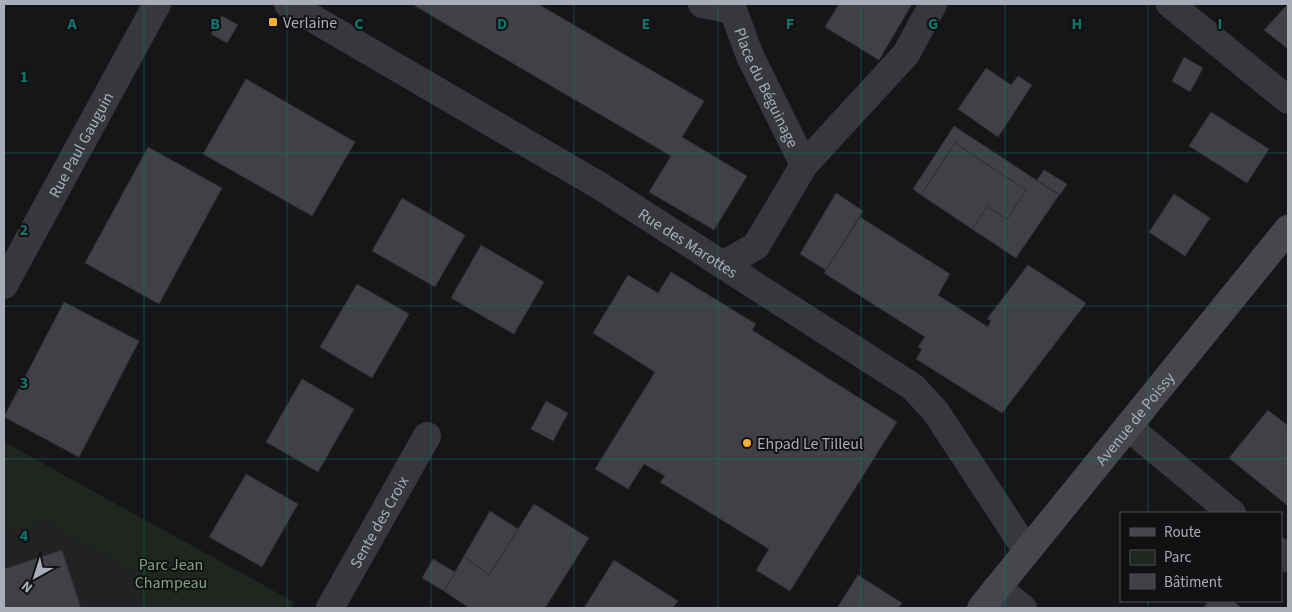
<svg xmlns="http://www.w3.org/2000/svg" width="1292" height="612" font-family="'Source Sans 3',sans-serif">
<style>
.built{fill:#222225}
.green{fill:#1e261f}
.building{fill:#404145;stroke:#303034}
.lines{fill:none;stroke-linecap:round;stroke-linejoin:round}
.street{stroke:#37383d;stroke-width:28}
.secondary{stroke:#45474d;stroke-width:28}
.grid{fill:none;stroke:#0f766e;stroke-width:1;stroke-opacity:0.55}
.poi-dot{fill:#f2b134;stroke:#111113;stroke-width:2}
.labels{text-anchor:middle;stroke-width:4;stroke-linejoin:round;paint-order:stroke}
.poi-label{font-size:16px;fill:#a8adb8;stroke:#111113;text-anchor:start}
.street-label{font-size:16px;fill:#a8adb8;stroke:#111113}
.park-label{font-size:16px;fill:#7fa381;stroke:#111113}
.grid-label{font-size:16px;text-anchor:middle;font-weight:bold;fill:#0f766e;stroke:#111113;stroke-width:4;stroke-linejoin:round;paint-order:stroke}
</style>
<rect width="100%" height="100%" fill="#161618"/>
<polygon class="built" points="45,522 135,573 145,608 4,608 4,533"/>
<polygon class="green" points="4,442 294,602 291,608 145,608 135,573 45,522 4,533"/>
<g class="building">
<polygon points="416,4 538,4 704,101 682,137 747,176 714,230 649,192 671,156 415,6"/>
<polygon points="839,4 912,4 879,60 825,27"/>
<polygon points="1288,4 1288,49 1264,30"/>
<polygon points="222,16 238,25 227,43 211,34"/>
<polygon points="1184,57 1203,68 1190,92 1172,81"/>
<polygon points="986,68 1011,85 1018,76 1032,85 998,137 958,109"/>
<polygon points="246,79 355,142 312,216 203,154"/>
<polygon points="1211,112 1269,149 1247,183 1189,146"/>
<polygon points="954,126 1059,195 1016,258 972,229 987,207 1007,219 1026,190 955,143 921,195 913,189"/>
<polygon points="955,143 1026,190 1007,219 987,207 972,229 921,195"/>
<polygon points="148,147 222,188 159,304 85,263"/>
<polygon points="1044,170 1067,184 1060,195 1037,180"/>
<polygon points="836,193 863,211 826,270 800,254"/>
<polygon points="1174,194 1210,218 1185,256 1149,232"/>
<polygon points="402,198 465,235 435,287 372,251"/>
<polygon points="860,217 950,274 938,295 988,327 991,320 987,319 1028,265 1086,303 1002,413 916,359 922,349 918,347 925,337 824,273"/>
<polygon points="481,245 544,282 514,334 451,298"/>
<polygon points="671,272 756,324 752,330 897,422 790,591 756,570 769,549 660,482 665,476 644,464 628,489 595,469 655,372 593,333 628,275 658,293"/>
<polygon points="357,284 409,314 372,378 320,347"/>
<polygon points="64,302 139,341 79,457 4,417"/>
<polygon points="302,379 354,409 318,472 266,442"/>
<polygon points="546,401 568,413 553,441 531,429"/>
<polygon points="1268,410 1288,426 1288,506 1229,458"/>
<polygon points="246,474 298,504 262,567 209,537"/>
<polygon points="534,504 589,538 545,608 469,608 444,591 464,556 489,575"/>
<polygon points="490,511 518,529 489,575 464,556"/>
<polygon points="62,550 81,608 4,608 4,569"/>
<polygon points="433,559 455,572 444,591 422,578"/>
<polygon points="614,560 678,601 673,608 584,608"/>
<polygon points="858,575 902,603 898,608 837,608"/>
<polygon points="1209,601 1233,601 1242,608 1203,608"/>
</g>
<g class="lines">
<g class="street">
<path id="s1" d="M 288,4 L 600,186 L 913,387 L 936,412 L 1027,551"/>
<path id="s2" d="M 702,4 L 733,10 L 750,56 L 804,165"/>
<polyline points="1170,4 1288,100"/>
<polyline points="723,265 756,246 804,165 906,54 933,4"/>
<path id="s3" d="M 4,285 L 157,4"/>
<polyline points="1128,427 1232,513"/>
<polyline points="1281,552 1288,558"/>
<polyline points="997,588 1023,608"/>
<path id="s4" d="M 330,608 L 427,436"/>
</g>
<path class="secondary" id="s5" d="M 981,608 L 1288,229"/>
</g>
<path class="grid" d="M 144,4 L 144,608M 287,4 L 287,608M 431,4 L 431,608M 574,4 L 574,608M 718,4 L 718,608M 861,4 L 861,608M 1005,4 L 1005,608M 1148,4 L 1148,513M 4,153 L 1288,153M 4,306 L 1288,306M 4,459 L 1288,459M 1148,601 L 1148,608"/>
<g class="poi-dot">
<rect x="268" y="17" width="10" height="10" rx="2.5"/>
<circle cx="747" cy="443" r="5"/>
</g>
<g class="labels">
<g class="poi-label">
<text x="283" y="28">Verlaine</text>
<text x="757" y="449">Ehpad Le Tilleul</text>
</g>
<g class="street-label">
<text dy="6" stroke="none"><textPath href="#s2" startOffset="116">Place du Béguinage</textPath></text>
<text dy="6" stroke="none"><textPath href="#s3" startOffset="160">Rue Paul Gauguin</textPath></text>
<text dy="6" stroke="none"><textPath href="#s1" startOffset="466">Rue des Marottes</textPath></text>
<text dy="6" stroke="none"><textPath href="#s5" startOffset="244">Avenue de Poissy</textPath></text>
<text dy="6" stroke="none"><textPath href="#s4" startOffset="99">Sente des Croix</textPath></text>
</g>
<g class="park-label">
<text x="171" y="570">Parc Jean<tspan x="171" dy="18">Champeau</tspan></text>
</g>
</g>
<g class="grid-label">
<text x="72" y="29">A</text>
<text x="215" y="29">B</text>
<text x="359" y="29">C</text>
<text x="502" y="29">D</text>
<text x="646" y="29">E</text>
<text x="790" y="29">F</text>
<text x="933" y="29">G</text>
<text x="1077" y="29">H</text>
<text x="1220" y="29">I</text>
<text x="24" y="82">1</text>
<text x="24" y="235">2</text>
<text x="24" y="388">3</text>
<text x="24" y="541">4</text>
</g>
<rect width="1292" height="612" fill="none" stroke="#a8adb8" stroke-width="10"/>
<rect x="1120" y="512" width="162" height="90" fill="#111113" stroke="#4d4f55"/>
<rect x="1130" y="528" width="25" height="8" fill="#45474d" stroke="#4d4f55"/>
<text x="1164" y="537" font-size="15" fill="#a8adb8">Route</text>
<rect x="1130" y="550" width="25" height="15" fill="#1e261f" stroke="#4d4f55"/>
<text x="1164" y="562" font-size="15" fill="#a8adb8">Parc</text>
<rect x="1130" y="574" width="25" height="15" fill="#404145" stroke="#4d4f55"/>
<text x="1164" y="587" font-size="15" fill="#a8adb8">Bâtiment</text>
<g transform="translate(35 577) rotate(219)" stroke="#111113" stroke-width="4" paint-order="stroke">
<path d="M0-4L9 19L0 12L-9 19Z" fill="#a8adb8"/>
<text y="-8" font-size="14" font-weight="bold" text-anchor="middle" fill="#a8adb8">N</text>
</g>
</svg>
